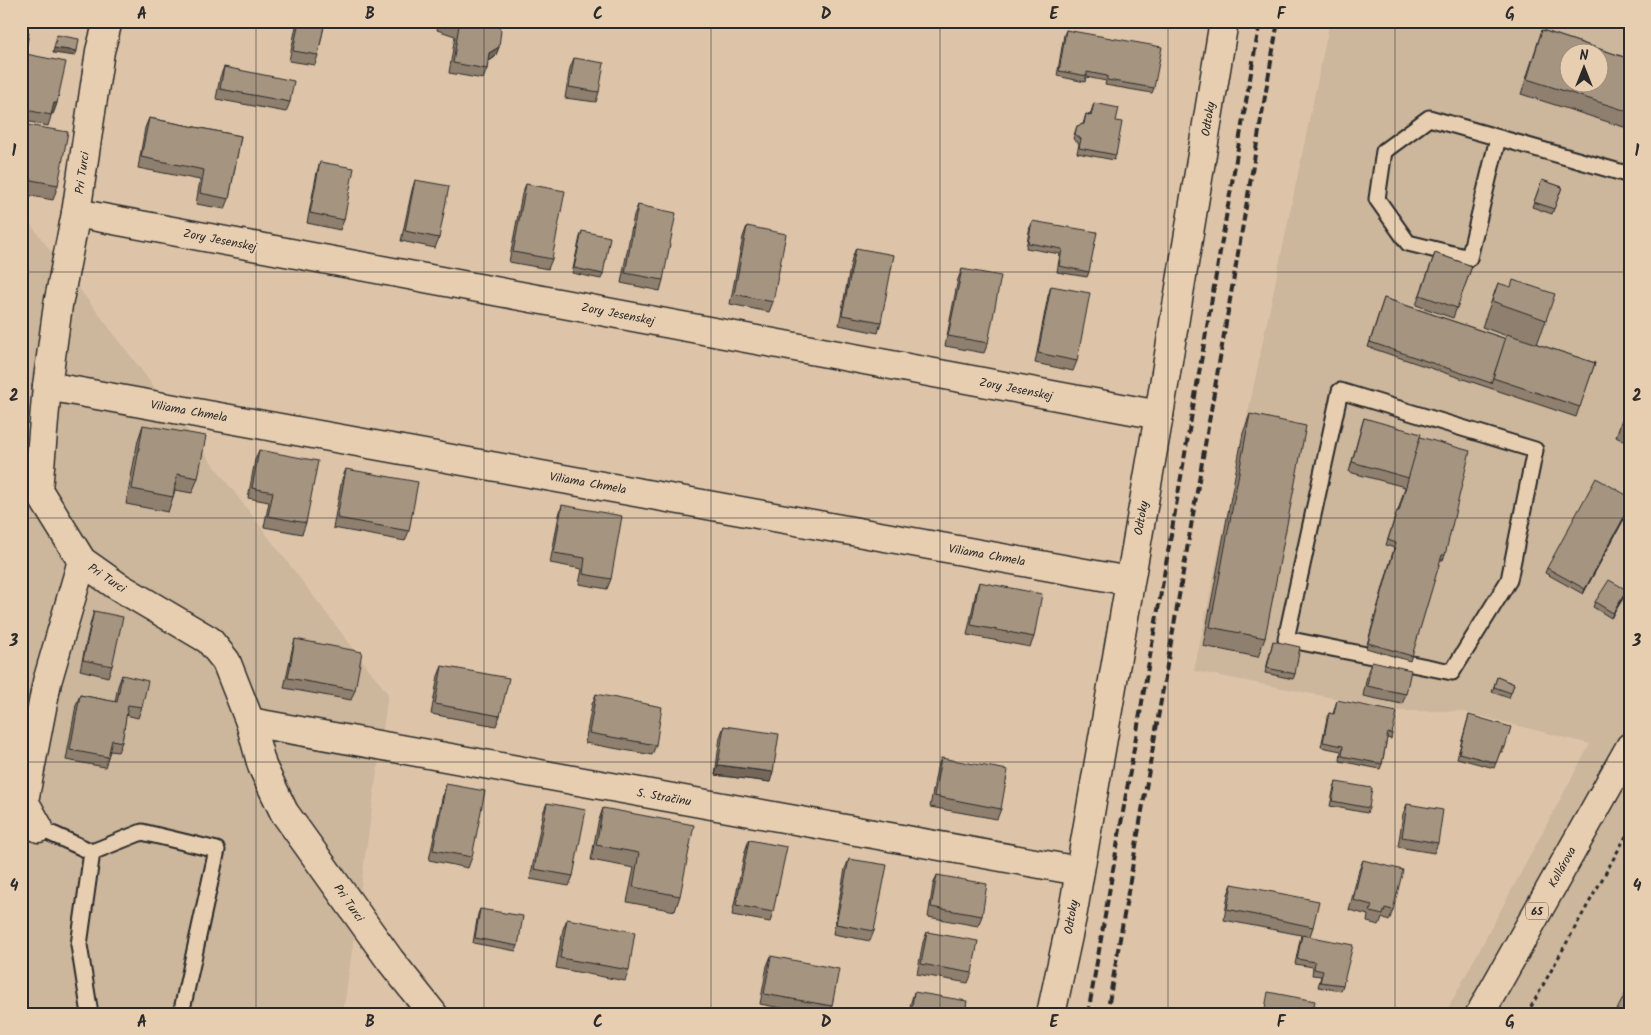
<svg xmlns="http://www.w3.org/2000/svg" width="1651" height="1035" font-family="Kalam,sans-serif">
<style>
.built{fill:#ccb69c;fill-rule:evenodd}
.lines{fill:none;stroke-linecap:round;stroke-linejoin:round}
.lane-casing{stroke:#2b2b2b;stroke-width:19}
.street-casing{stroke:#2b2b2b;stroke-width:31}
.primary-casing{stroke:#2b2b2b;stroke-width:31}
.path{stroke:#2b2b2b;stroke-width:3;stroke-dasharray:4 4;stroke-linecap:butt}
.lane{stroke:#e8ceb0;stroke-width:15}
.street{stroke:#e8ceb0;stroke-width:28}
.primary{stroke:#e8ceb0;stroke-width:28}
.rail{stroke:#2b2b2b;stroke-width:4;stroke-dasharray:8 4;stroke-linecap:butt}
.wall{fill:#8e7f6e;stroke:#2b2b2b}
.shaded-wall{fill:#74685a;stroke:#2b2b2b}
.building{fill:#a59480;stroke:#2b2b2b;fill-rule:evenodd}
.grid{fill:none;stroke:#2b2b2b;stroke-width:1;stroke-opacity:0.55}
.labels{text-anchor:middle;stroke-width:4;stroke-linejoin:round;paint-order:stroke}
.shield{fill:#e8ceb0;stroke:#645c53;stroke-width:1}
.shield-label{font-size:11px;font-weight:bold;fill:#2b2b2b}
.street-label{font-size:12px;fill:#2b2b2b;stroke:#e8ceb0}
.neatline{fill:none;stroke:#2b2b2b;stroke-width:2}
.grid-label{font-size:16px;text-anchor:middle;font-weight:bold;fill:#2b2b2b}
</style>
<rect width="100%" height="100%" fill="#ddc4a8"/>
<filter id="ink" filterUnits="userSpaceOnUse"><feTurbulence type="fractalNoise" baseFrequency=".02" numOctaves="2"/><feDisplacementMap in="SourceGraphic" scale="10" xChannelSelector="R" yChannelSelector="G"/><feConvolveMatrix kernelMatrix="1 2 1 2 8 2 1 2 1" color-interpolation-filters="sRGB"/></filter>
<g filter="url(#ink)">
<g class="built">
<path d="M 1330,21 L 1630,21 L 1630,1014 L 1445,1014 L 1590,744 L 1460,711 L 1400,711 L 1194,671 ZM 1568,52 L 1598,52 L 1598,82 L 1568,82 Z"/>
<polygon points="21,212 388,694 343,1014 21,1014"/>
</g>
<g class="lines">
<defs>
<g id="lane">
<polyline points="1498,138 1469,258 1408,243 1377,199 1384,151 1429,118 1630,175"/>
<polygon points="1340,391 1535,450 1509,580 1452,672 1286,639"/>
<polyline points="39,828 92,852 142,832 217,850 181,1014"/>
<polyline points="90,1014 79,945 92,852"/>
</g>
<g id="street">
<polyline points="108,21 100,51 76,213 58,305 47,386 38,490 82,561 116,585 209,640 226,661 250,722 262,766 284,812 390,960 433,1014"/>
<polyline points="76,213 1159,415"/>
<polyline points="47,386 1129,581"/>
<polyline points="250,722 1079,871"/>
<polyline points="39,828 24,801 47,682 82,561"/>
<polyline points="1051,1014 1072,917 1159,415 1224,21"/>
</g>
<polyline id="primary" points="1480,1014 1630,747"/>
</defs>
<use href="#lane" class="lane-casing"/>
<use href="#street" class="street-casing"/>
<use href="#primary" class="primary-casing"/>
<polyline class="path" points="1527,1014 1630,829"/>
<use href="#lane" class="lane"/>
<use href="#street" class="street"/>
<use href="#primary" class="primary"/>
<g class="rail">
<polyline points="1088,1014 1260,21"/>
<polyline points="1107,1014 1278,21"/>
</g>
</g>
<g class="wall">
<polygon points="297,21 325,21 318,55 315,65 289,61"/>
<polygon points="439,21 495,21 499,47 495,57 488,62 487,69 483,79 449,73 455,36 437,30"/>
<polygon points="585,21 608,21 607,25"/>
<polygon points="1604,21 1630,21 1630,30"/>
<polygon points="1066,30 1154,88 1152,93 1105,85 1106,81 1086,77 1085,82 1057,76 1064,35"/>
<polygon points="1542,30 1630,59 1630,129 1521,94"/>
<polygon points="21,32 26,49 25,54 57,103 53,114 52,113 48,126 21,120"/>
<polygon points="574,58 599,92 596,102 565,98 570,68"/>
<polygon points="224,67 290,102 286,112 216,99 220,77"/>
<polygon points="1094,103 1116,121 1116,155 1114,160 1077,153 1079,144 1073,139 1075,132 1077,126 1083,124 1086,114 1090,115"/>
<polygon points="149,118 241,136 229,199 225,209 196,204 200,180 138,168 145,128"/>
<polygon points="21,124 58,185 53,200 21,194"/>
<polygon points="320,162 344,220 340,230 307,223 317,172"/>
<polygon points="415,180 439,238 435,248 401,241 412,190"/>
<polygon points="1542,180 1562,187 1552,214 1532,207"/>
<polygon points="526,184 552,259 548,269 509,262 522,194"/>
<polygon points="638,205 663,280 660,291 621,283 634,215"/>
<polygon points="1032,221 1089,272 1087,277 1057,272 1060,254 1026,248 1030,226"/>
<polygon points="747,226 773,302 769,312 730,304 743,237"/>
<polygon points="582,231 603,274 601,279 572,273 580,237"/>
<polygon points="856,248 881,322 878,333 839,325 852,258"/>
<polygon points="1435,253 1472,266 1453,318 1416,305"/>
<polygon points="962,269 988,343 984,353 945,346 958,279"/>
<polygon points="1498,283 1546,320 1537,344 1595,363 1576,417 1368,347 1384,298 1506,339 1507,336 1482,327"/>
<polygon points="1051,286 1077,361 1073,371 1035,363 1048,296"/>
<polygon points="1630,407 1630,445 1616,437 1621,422"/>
<polygon points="1250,414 1265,638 1258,657 1203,646 1243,433"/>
<polygon points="1364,418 1420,437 1445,555 1443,560 1440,560 1410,661 1366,648 1394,548 1386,545 1397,511 1398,511 1405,487 1349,472 1361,428"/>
<polygon points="143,425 198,478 192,493 175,490 173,497 168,512 126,504 138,440"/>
<polygon points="259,450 306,523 302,534 264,527 269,502 248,498 255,460"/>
<polygon points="346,469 409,531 405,541 333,528 342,479"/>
<polygon points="1630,497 1630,508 1583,594 1545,573 1547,568"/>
<polygon points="562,505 611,579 607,589 579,584 582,569 550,563 559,515"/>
<polygon points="979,582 1034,637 1030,647 967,635 976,592"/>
<polygon points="1627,590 1625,595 1611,618 1593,607 1595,602"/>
<polygon points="94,611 112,666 108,677 80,670 91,621"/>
<polygon points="295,639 355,690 351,700 284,688 292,650"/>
<polygon points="1273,641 1295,674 1293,679 1265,673"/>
<polygon points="1372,661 1406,694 1402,704 1363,696 1368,671"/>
<polygon points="442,666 500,716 496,726 431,714 438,676"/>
<polygon points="122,675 142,707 138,718 126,715 122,742 118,752 110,751 108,757 105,767 66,760 76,705 80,695 115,702 118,686"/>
<polygon points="1497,677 1514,684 1509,698 1492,692"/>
<polygon points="596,694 656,745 652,755 585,743 592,704"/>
<polygon points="1337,700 1392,734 1391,739 1387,738 1382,764 1380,769 1340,761 1341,751 1321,747 1327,718 1329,713 1333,714"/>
<polygon points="1469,715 1505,747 1503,752 1500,752 1494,768 1457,758"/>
<polygon points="724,726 770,782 715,775 720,737"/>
<polygon points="941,758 1001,809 997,819 930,807 937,768"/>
<polygon points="1336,782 1369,808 1367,813 1330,806 1334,787"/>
<polygon points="446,784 472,857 468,868 429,860 443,794"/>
<polygon points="547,803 573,876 569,886 530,879 543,813"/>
<polygon points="1407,804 1438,843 1434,853 1398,847 1403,814"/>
<polygon points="603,808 680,896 675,911 627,902 634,868 591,860 598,823"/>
<polygon points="749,840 773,912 770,922 732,915 745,851"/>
<polygon points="849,859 874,931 870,941 833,934 845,869"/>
<polygon points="1363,860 1393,910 1389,921 1382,918 1379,925 1367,922 1368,915 1349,910 1359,870"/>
<polygon points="937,875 982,916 978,926 928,917 933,885"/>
<polygon points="1232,884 1313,927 1310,936 1343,985 1341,991 1318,987 1321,976 1312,975 1313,967 1295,964 1300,940 1301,935 1224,920 1228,894"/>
<polygon points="480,909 518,946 516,951 473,943 478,914"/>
<polygon points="567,919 629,970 625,981 556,968 563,929"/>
<polygon points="927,932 972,973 968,983 917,974 923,942"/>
<polygon points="771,956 832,1006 829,1014 812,1014 760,1004 767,966"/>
<polygon points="914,992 965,1014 909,1014 911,1002"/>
</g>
<g class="shaded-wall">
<polygon points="499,47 495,57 486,63 489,53"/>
<polygon points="54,48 77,51 75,56 53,53"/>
<polygon points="54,103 57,103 53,114 50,113"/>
<polygon points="1630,506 1630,508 1583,594 1585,589"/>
<polygon points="1627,590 1625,595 1611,618 1613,613"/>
<polygon points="718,765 773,772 770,782 715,775"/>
</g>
<g class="building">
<polygon points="299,21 325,21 318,55 293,51"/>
<polygon points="446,21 495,21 495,22 501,30 499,47 489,53 487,69 453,63 459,25"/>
<polygon points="1066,30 1162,47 1154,88 1107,80 1107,76 1087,72 1087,76 1059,71"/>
<path d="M 1542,30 L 1630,59 L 1630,112 L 1527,79 ZM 1568,52 L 1598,52 L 1598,82 L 1568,82 Z"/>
<polygon points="21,32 29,33 26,49 21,48"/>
<polygon points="57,35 79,39 77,51 54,48"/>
<polygon points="21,53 66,62 57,103 54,103 51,115 21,109"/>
<polygon points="574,58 604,63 599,92 569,87"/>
<polygon points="224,67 294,81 290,102 220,89"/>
<polygon points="1094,103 1119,108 1116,121 1122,122 1116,155 1079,148 1081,139 1075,134 1077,126 1084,124 1086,114 1091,116"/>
<polygon points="149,118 241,136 229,199 200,193 204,170 141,157"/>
<polygon points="21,124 68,132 58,185 21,178"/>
<polygon points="320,162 354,168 344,220 310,213"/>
<polygon points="415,180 449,186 439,238 405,231"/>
<polygon points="1542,180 1562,187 1554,209 1534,202"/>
<polygon points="526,184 565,191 552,259 513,252"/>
<polygon points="638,205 676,213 663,280 625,273"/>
<polygon points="1032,221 1097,232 1089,272 1059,266 1062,249 1028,243"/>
<polygon points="747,226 786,234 773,302 734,294"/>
<polygon points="582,231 610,237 603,274 574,268"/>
<polygon points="856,248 894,255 881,322 842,315"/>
<polygon points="1435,253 1472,266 1457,308 1420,295"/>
<polygon points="962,269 1001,276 988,343 948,336"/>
<polygon points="1513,280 1555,294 1546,320 1492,301 1498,283 1511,287"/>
<polygon points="1051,286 1090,293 1077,361 1038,353"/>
<polygon points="1384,298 1506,339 1491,383 1370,342"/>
<polygon points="1507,334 1595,363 1580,407 1493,378"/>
<polygon points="1630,407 1630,427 1621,422"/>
<polygon points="1250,414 1306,426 1265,638 1210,627"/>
<polygon points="1364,418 1421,434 1409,478 1352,462"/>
<polygon points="143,425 206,436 198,478 177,474 173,497 132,489"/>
<polygon points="1420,437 1470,451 1445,555 1442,555 1412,656 1368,643 1396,543 1388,540 1397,511 1399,511"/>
<polygon points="259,450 318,461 306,523 268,516 273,492 252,488"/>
<polygon points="346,469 418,482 409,531 337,518"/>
<polygon points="1596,478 1630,497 1630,506 1585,589 1547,568"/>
<polygon points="562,505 622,516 611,579 583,574 585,558 554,553"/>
<polygon points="1609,580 1627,590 1613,613 1595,602"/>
<polygon points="979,582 1042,594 1034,637 971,625"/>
<polygon points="94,611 123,617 112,666 83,660"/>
<polygon points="295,639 362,652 355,690 288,678"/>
<polygon points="1273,641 1300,647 1295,674 1267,668"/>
<polygon points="1372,661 1411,670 1406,694 1367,686"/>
<polygon points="442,666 509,678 500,716 435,704"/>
<polygon points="122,675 148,681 142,707 128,705 122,742 112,740 108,757 70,750 80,695 117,702"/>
<polygon points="1497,677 1514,684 1511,693 1494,687"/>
<polygon points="596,694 662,707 656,745 589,733"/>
<polygon points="1337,700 1397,712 1392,734 1388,733 1382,764 1342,756 1343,746 1323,742 1329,713 1334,714"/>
<polygon points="1469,715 1511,727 1505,747 1502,747 1496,763 1459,753"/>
<polygon points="724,726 779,734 773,772 718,765"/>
<polygon points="941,758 1008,770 1001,809 934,796"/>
<polygon points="1336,782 1372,788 1369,808 1332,801"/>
<polygon points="446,784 485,791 472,857 433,850"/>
<polygon points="547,803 586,810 573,876 534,869"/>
<polygon points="1407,804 1443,810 1438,843 1402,837"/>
<polygon points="603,808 694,825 680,896 633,887 639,853 596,845"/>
<polygon points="749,840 787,847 773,912 736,905"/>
<polygon points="849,859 887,865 874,931 836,924"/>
<polygon points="1363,860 1403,870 1393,910 1385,908 1383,915 1370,912 1372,905 1353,900"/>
<polygon points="937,875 987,884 982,916 931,907"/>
<polygon points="1232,884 1319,901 1313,927 1227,909"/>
<polygon points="480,909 523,916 518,946 475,938"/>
<polygon points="567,919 635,932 629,970 560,958"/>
<polygon points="927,932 978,941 972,973 921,964"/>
<polygon points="1302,935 1353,945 1343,985 1320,982 1323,971 1314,969 1315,962 1297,959"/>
<polygon points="771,956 839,969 832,1006 764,994"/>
<polygon points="1630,984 1630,1014 1620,1014 1616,1012"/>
<polygon points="914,992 967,1001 965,1014 911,1014"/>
<polygon points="1268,992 1315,1001 1312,1014 1264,1014"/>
</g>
</g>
<path class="grid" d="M 256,21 L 256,1014M 484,21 L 484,1014M 711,21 L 711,1014M 940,21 L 940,1014M 1168,21 L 1168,1014M 1395,21 L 1395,1014M 21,272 L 1630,272M 21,518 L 1630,518M 21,762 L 1630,762"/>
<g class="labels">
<rect class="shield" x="1526" y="902.5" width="22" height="17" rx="4"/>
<g class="shield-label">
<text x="1537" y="915">65</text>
</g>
<g class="street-label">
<text transform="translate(1208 119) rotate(-81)" y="4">Odtoky</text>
<text transform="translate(82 173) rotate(-82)" y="4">Pri Turci</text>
<text transform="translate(220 240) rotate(11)" y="4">Zory Jesenskej</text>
<text transform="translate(618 314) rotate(11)" y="4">Zory Jesenskej</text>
<text transform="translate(1016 389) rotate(11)" y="4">Zory Jesenskej</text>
<text transform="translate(189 411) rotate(10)" y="4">Viliama Chmela</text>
<text transform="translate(588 483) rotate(10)" y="4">Viliama Chmela</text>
<text transform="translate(1141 518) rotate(-80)" y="4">Odtoky</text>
<text transform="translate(987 555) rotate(10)" y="4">Viliama Chmela</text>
<text transform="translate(107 578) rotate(34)" y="4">Pri Turci</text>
<text transform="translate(664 797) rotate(10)" y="4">S. Stračinu</text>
<text transform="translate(1562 867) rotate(-61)" y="4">Kollárova</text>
<text transform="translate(349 903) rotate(55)" y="4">Pri Turci</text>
<text transform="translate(1071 917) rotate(-80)" y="4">Odtoky</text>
</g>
</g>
<rect width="1651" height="1035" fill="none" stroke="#e8ceb0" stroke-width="55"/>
<g transform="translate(1584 68)"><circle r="24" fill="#e8ceb0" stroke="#9c8d7b"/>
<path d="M0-4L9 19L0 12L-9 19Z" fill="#2b2b2b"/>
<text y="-8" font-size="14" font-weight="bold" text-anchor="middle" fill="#2b2b2b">N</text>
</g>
<rect x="28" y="28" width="1596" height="980" class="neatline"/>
<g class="grid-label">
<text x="142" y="19">A</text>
<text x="370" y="19">B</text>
<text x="598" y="19">C</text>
<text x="826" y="19">D</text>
<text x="1054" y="19">E</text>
<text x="1281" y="19">F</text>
<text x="1510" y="19">G</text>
<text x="14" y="156">1</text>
<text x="1637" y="156">1</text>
<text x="14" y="401">2</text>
<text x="1637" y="401">2</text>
<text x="14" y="646">3</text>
<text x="1637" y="646">3</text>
<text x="14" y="891">4</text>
<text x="1637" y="891">4</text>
<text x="142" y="1027">A</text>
<text x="370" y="1027">B</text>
<text x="598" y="1027">C</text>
<text x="826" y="1027">D</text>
<text x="1054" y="1027">E</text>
<text x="1281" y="1027">F</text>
<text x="1510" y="1027">G</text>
</g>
</svg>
